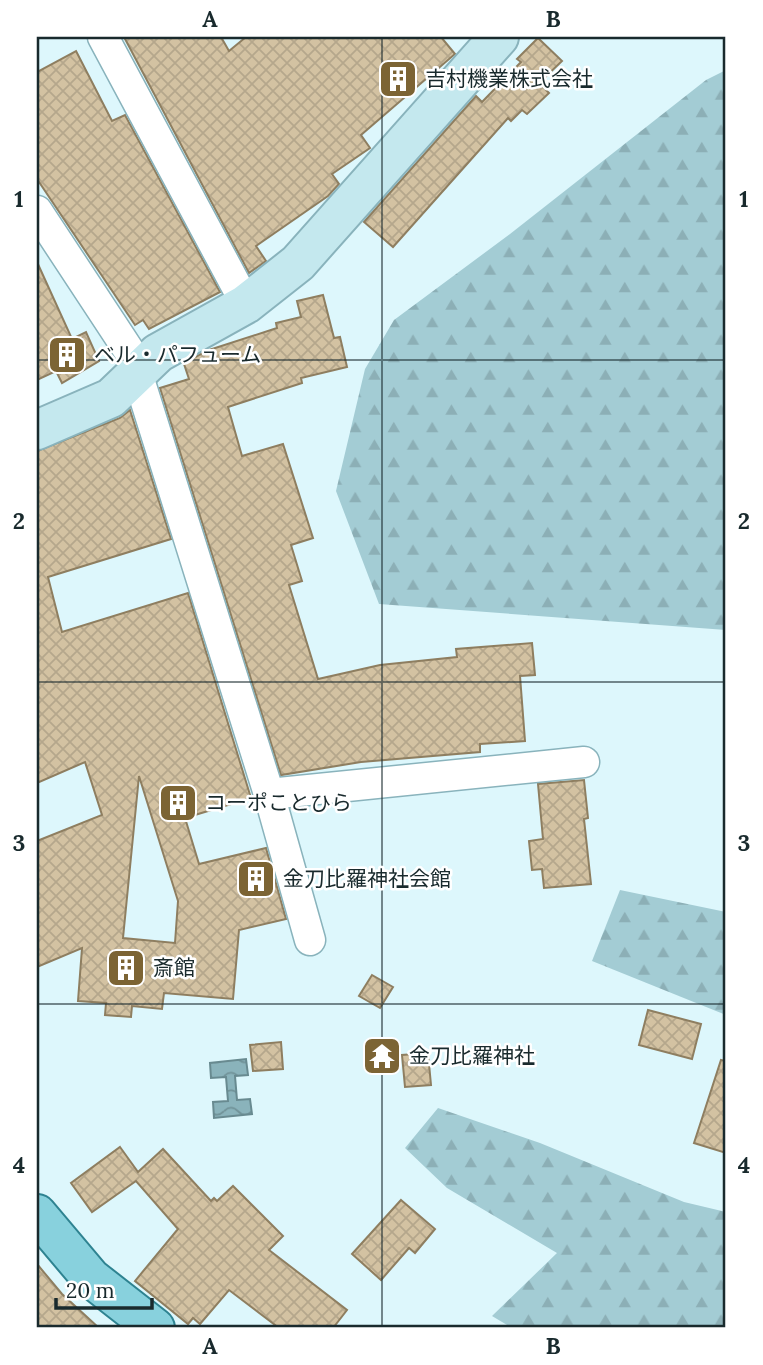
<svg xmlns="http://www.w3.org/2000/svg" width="763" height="1365" font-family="Lora,'Noto Sans JP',serif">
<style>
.forest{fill:url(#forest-firs)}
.water{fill:url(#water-waves);stroke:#688a90;stroke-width:2}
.building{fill:url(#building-cross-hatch);stroke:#8e7e60;stroke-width:2;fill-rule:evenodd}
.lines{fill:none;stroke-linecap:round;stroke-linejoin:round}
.street-casing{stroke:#89b3bc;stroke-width:33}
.secondary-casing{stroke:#89b3bc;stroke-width:42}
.primary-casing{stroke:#2e8391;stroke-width:42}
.street{stroke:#fff;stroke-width:30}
.secondary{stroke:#c4e8ee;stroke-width:38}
.primary{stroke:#88d1dd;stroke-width:38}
.grid{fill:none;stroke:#192a2d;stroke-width:2;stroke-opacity:0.55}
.labels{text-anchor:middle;stroke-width:5;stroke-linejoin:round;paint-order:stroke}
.poi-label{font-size:21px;fill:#192a2d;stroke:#fff;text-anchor:start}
.neatline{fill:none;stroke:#192a2d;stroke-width:2.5}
.grid-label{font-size:23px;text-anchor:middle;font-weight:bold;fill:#192a2d}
</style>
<defs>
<pattern id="forest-firs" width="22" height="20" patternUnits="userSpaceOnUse" patternTransform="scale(1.75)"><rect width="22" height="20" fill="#a3ccd4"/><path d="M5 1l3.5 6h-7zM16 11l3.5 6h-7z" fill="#8cafb6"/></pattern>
<pattern id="water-waves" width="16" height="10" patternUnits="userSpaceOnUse" patternTransform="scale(1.75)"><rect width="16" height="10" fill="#8ab3bb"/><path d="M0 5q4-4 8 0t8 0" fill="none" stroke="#709298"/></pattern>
<pattern id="building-cross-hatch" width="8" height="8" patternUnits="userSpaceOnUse" patternTransform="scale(1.75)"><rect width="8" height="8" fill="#d3c2a2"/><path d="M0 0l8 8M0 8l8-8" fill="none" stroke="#b5a78c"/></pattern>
</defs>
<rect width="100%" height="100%" fill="#ddf7fc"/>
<g class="forest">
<polygon points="726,70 726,630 379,604 336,491 365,369 394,320 510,234 706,80"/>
<polygon points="620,890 726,912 726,1015 592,961"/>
<polygon points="438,1108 540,1143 684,1202 726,1212 726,1328 512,1328 492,1316 557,1253 447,1188 405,1148"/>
</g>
<polygon class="water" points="246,1059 248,1075 235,1076 237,1100 250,1099 252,1114 214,1118 213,1102 228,1101 226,1077 211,1078 210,1063"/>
<g class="building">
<polygon points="124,37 221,37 229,51 246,37 441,37 455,54 361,135 370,148 332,174 339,184 328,196 256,246 266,261 249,273"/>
<polygon points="538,38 562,61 539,83 549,93 527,114 522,110 511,121 508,118 393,247 364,222 476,96 482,102 521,62 517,59"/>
<polygon points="76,51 112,121 125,115 220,292 149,329 143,320 135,325 37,179 37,72"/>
<polygon points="37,262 72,339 86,332 99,361 62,383 56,371 37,380"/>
<polygon points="323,295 334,338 340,337 347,367 301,378 302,383 228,407 242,456 283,444 313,538 291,545 302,581 289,585 318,679 380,665 457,657 456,649 532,643 535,675 520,676 525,741 480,744 480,752 361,762 281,775 160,388 189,379 184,364 206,351 277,328 276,323 301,317 297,301"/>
<path d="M 130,410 L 171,539 L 48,577 L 62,632 L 188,593 L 251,798 L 185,818 L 199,864 L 266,848 L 286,919 L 239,930 L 233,999 L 164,993 L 162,1009 L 132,1006 L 131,1017 L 105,1015 L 106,1003 L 78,1001 L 82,948 L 37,967 L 37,841 L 102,815 L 85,762 L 37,783 L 37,451 L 120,418 ZM 139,776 L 178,901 L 175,943 L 123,938 Z"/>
<polygon points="584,780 588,818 584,819 591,884 544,888 542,869 532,870 529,841 543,839 538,784"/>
<polygon points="372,975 393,987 380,1008 359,996"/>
<polygon points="648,1010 701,1024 692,1059 639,1045"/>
<polygon points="281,1042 283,1069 253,1071 250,1045"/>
<polygon points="428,1053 431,1085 405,1087 402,1055"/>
<polygon points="721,1060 726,1061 726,1153 694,1143"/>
<polygon points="120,1147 138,1172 163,1149 211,1201 214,1198 217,1201 233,1186 283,1236 269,1250 347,1310 333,1328 279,1328 229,1290 200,1324 193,1318 188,1324 135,1281 178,1229 136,1181 92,1212 71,1183"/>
<polygon points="401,1200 435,1229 415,1253 409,1248 381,1280 352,1254"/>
<polygon points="37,1264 62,1294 99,1328 37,1328"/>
</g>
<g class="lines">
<defs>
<g id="street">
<polyline points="103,37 246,304"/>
<polyline points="37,211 141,369"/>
<polyline points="137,373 269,794 310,940"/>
<polyline points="269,794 584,762"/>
</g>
<polyline id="secondary" points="37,430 111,398 158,353 246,304 298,263 499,37"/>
<polyline id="primary" points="37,1214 91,1278 155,1328"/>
</defs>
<use href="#street" class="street-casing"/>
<use href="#secondary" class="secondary-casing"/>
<use href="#primary" class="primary-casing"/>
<use href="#street" class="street"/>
<use href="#secondary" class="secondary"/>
<use href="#primary" class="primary"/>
</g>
<path class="grid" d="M 382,37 L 382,1328M 37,360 L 726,360M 37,682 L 726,682M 37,1004 L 726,1004"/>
<defs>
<symbol id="building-square" viewBox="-11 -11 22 22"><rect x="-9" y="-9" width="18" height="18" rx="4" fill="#7c6434" stroke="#fff"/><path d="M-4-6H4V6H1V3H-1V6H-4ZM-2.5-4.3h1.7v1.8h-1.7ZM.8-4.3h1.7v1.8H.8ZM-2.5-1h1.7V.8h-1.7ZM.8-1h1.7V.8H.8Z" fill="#fff"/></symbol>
<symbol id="temple-square" viewBox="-11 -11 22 22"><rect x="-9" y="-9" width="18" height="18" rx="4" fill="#7c6434" stroke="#fff"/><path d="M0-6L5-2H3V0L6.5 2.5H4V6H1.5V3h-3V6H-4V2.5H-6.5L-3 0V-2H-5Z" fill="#fff"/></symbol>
</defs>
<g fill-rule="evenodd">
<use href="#building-square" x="376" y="57" width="44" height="44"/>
<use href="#building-square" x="45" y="333" width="44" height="44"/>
<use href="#building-square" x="156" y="781" width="44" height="44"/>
<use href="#building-square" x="234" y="857" width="44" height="44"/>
<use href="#building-square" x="104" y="946" width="44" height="44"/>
<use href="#temple-square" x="360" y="1034" width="44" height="44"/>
</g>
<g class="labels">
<g class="poi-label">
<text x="425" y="86">吉村機業株式会社</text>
<text x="94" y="362">ベル・パフューム</text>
<text x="205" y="810">コーポことひら</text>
<text x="283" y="886">金刀比羅神社会館</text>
<text x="153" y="975">斎館</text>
<text x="409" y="1063">金刀比羅神社</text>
</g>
</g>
<rect width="763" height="1365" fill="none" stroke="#ffffff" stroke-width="77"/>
<path d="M56 1298v10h96v-10" fill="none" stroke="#192a2d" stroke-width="3.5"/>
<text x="66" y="1298" font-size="21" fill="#192a2d" stroke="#ffffff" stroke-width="5" paint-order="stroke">20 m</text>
<rect x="38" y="38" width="686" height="1288" class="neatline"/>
<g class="grid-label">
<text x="210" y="27">A</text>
<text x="553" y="27">B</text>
<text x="19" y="207">1</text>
<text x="744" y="207">1</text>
<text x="19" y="529">2</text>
<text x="744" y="529">2</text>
<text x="19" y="851">3</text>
<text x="744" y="851">3</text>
<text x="19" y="1173">4</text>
<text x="744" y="1173">4</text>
<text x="210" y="1354">A</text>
<text x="553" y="1354">B</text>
</g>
</svg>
